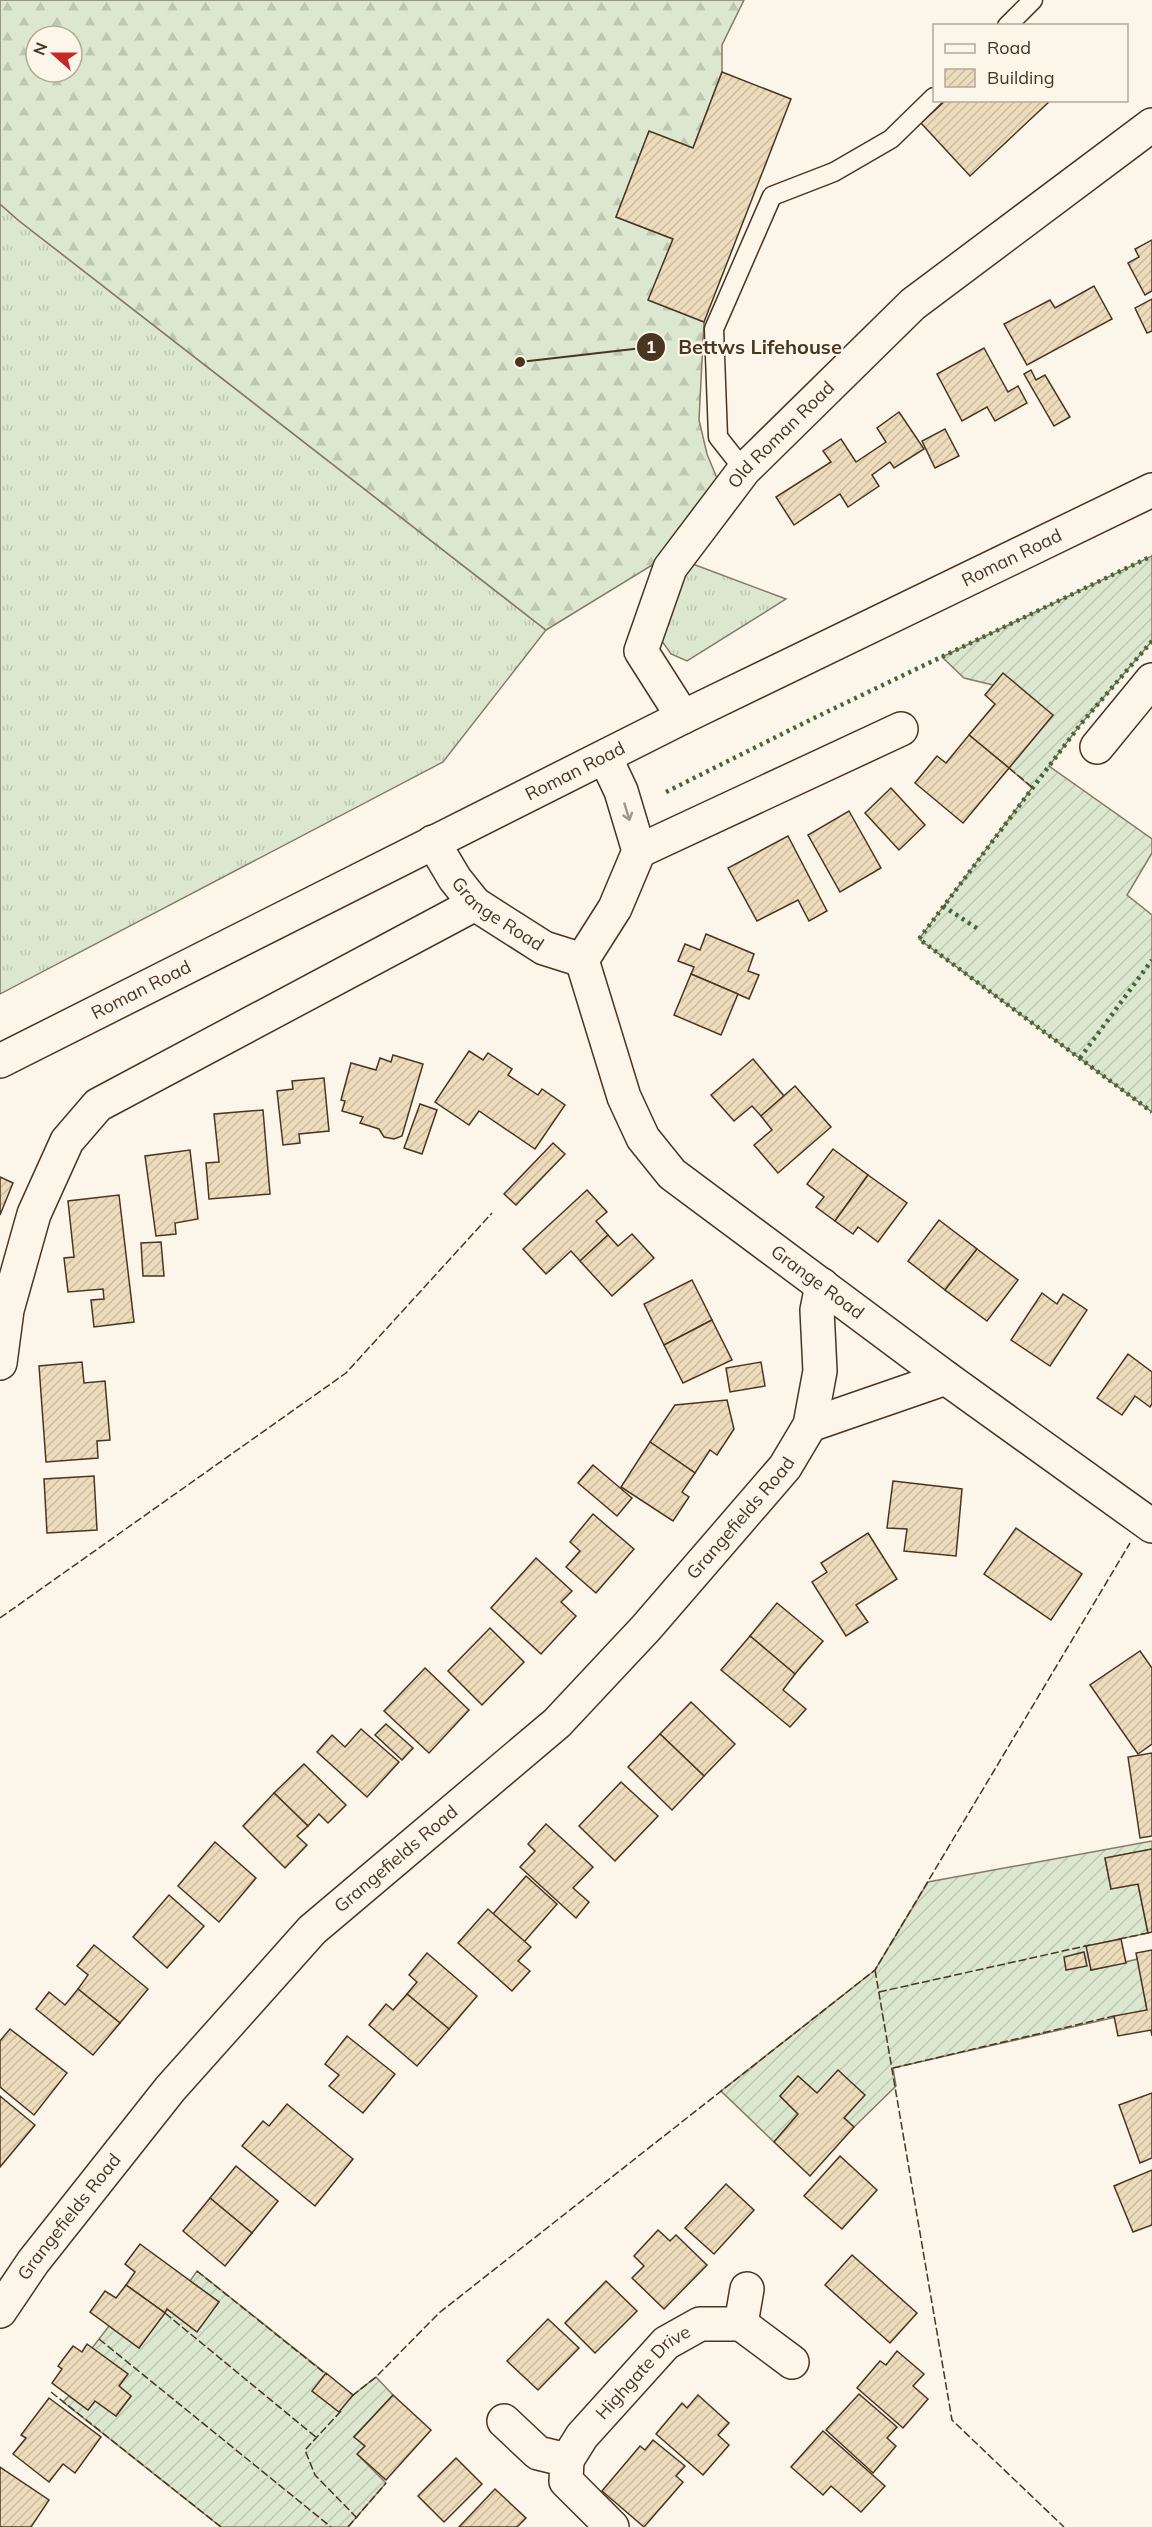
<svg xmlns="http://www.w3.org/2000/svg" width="1152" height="2527" font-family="Mulish,sans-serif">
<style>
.grass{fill:url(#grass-tufts);stroke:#887966;stroke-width:1.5}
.forest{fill:url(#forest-firs);stroke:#887966;stroke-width:1.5;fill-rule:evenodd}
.garden{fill:url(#garden-furrows);stroke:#887966;stroke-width:1.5}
.building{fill:url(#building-hatch);stroke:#4a3520;stroke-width:1.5}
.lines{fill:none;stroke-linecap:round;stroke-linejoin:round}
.lane-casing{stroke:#4a3520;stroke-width:21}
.street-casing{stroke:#4a3520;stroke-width:36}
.secondary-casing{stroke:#4a3520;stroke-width:36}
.lane{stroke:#fbf6e9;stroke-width:18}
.street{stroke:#fbf6e9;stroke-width:33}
.secondary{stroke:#fbf6e9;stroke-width:33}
.hedge{stroke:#436837;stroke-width:4.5;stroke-dasharray:3 4.5;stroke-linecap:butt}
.fence{stroke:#4a3520;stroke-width:1.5;stroke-dasharray:8 3;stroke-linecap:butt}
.oneway{stroke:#a29684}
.labels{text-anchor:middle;stroke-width:4.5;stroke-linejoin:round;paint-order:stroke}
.street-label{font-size:18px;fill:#4a3520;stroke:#fbf6e9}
.leader{fill:none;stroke:#4a3520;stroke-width:2}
.callout-dot{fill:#4a3520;stroke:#fbf6e9;stroke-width:2}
.mark-label{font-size:18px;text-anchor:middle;font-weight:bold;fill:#fff}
.callout-label{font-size:20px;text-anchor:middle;font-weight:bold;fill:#4a3520;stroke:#fbf6e9;stroke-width:4.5;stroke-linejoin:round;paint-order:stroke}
</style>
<defs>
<pattern id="grass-tufts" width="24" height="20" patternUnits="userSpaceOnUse" patternTransform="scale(1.5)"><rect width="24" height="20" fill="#dce7d0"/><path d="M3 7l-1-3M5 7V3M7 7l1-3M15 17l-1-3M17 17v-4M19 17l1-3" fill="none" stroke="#bec7b2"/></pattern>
<pattern id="forest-firs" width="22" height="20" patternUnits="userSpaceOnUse" patternTransform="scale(1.5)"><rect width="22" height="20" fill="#dce7d0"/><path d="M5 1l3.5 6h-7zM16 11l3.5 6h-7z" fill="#bec7b2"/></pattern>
<pattern id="garden-furrows" width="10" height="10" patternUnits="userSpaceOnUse" patternTransform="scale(1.5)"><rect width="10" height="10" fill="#dce7d0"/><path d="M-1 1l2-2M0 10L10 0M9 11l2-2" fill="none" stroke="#bec7b2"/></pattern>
<pattern id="building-hatch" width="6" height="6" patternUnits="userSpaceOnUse" patternTransform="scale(1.5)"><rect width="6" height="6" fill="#ecdcbc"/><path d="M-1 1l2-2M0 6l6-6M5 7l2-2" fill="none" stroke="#ccbda1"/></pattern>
</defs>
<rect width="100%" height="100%" fill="#fbf6e9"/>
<g class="grass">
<polygon points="0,204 18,220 546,630 443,762 0,994"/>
<polygon points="690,563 786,599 687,661 671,654 659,637"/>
</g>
<path class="forest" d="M 0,0 L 744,0 L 722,45 L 722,72 L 693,148 L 649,132 L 616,217 L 673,239 L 649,300 L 704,322 L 699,420 L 707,454 L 721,488 L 654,564 L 546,630 L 18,220 L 0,204 ZM 36,36 L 72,36 L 72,72 L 36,72 Z"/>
<g class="garden">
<polygon points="1152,556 1152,641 1080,725 1049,766 1152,839 1152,853 1127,895 1152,915 1152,1112 919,939 1032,788 1009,768 1053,715 993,685 964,678 942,657"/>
<polygon points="1152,1841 1152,1849 1105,1858 1111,1889 1138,1884 1148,1933 1087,1946 1091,1970 1138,1959 1147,2010 893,2068 896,2086 854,2127 798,2076 780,2096 798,2114 774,2142 721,2091 875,1970 928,1882"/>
<polygon points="197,2271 353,2395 376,2377 393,2395 354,2437 365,2446 358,2455 386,2483 348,2527 221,2527 63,2402 69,2396 88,2410 95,2401 116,2416 131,2396 119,2386 127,2374 92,2348 109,2326 139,2348 167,2309 196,2331 219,2302 190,2281"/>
</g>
<g class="building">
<polygon points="722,72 791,99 704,322 648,300 673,239 616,217 649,131 693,148"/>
<polygon points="946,100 1051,100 970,176 921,123"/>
<polygon points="1152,240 1152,291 1145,295 1128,263 1139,257 1135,249"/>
<polygon points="1094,286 1112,319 1027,365 1004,324 1050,300 1055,308"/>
<polygon points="1152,299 1152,331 1147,333 1135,308"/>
<polygon points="984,348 1008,392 1018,386 1027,403 995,421 987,407 962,421 937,374"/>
<polygon points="1031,370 1036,380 1045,375 1070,417 1054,426 1024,374"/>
<polygon points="899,412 924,449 894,468 890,462 872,475 879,486 848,507 840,494 794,525 776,497 831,462 823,451 841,439 856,462 886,442 877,428"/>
<polygon points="945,429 959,456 935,468 922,441"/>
<polygon points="1003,673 1053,715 1009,768 969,735 995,704 985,695"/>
<polygon points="969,735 1009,768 963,823 915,783 937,756 946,763"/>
<polygon points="891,788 925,825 899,850 865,813"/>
<polygon points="849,811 881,868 840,892 808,835"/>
<polygon points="788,836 827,911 809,921 798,900 757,921 728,868"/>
<polygon points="706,934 754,954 748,971 759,975 749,999 691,974 694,967 678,961 685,944 700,950"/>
<polygon points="691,974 738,994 721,1035 674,1015"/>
<polygon points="469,1051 483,1060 488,1053 512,1069 508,1075 538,1095 542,1089 565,1105 535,1149 479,1111 469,1125 435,1102"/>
<polygon points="393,1055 423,1064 402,1136 394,1139 384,1137 379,1129 360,1123 363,1117 342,1111 345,1101 341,1100 351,1063 376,1070 380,1058 391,1062"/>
<polygon points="753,1059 784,1096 761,1116 752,1106 734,1121 711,1095"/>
<polygon points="324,1078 329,1131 299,1134 300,1143 283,1145 277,1091 293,1089 292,1081"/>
<polygon points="795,1086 831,1127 778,1173 754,1145 772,1130 761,1116"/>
<polygon points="420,1104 437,1110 422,1154 404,1148"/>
<polygon points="263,1110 270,1194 209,1199 206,1163 219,1162 214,1114"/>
<polygon points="553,1143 565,1154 516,1205 504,1194"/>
<polygon points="833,1149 868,1175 835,1221 816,1207 824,1197 807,1184"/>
<polygon points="190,1150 198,1219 175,1223 176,1234 156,1236 145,1156"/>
<polygon points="868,1175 907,1203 878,1242 858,1227 853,1234 835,1221"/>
<polygon points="0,1177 13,1183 0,1215"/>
<polygon points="587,1190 607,1212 596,1221 608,1235 580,1261 571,1251 546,1274 523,1249"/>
<polygon points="119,1195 134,1322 94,1327 91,1300 104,1299 103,1289 68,1292 64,1258 74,1257 68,1201"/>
<polygon points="939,1220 977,1249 945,1290 908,1261"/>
<polygon points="632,1234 654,1258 612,1296 580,1261 608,1235 618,1246"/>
<polygon points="161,1242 164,1276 143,1276 141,1243"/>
<polygon points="977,1249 1018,1280 987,1321 945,1290"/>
<polygon points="692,1280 712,1320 664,1345 644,1304"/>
<polygon points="1042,1293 1057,1304 1063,1294 1087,1310 1050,1366 1011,1340"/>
<polygon points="712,1320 732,1360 683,1383 664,1345"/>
<polygon points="1128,1354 1152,1372 1152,1404 1150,1407 1135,1396 1122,1415 1097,1398"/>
<polygon points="82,1362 84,1383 105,1381 110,1440 97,1441 98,1458 46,1462 39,1366"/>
<polygon points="761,1362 765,1386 730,1392 726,1368"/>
<polygon points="727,1400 734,1429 717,1455 710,1450 695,1473 650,1442 675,1405"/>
<polygon points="650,1442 695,1473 682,1492 689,1497 673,1521 621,1487"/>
<polygon points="593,1465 632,1498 617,1516 578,1483"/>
<polygon points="94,1476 97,1530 47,1533 44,1479"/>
<polygon points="893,1481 962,1489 956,1556 904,1551 907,1529 887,1528"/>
<polygon points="593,1514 634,1549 596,1593 566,1567 580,1551 570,1542"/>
<polygon points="1016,1528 1082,1574 1051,1620 984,1574"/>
<polygon points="868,1533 897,1579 856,1605 868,1622 846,1636 812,1582 827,1572 821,1563"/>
<polygon points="536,1558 572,1591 561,1602 576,1616 541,1654 491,1608"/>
<polygon points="777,1603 823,1641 795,1674 750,1636"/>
<polygon points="490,1628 524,1662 482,1705 448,1671"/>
<polygon points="750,1636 795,1674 783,1690 806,1709 790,1727 721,1670"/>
<polygon points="1140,1651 1152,1668 1152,1744 1138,1754 1090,1685"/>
<polygon points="425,1668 469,1710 429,1753 384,1711"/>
<polygon points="691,1702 735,1744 704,1776 660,1734"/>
<polygon points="386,1724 413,1748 402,1760 375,1735"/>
<polygon points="361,1729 399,1762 367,1797 317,1752 332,1735 345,1747"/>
<polygon points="660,1734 704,1776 672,1810 628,1767"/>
<polygon points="1152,1753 1152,1836 1140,1838 1128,1757"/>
<polygon points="304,1764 346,1805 328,1823 319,1814 308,1826 274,1793"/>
<polygon points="621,1782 658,1816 615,1861 579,1826"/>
<polygon points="274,1793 308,1826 297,1836 307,1845 285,1868 243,1826"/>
<polygon points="546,1824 593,1867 573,1888 589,1902 576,1918 520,1867 535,1851 528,1844"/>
<polygon points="215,1842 256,1878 219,1922 178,1886"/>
<polygon points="1152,1849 1152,1932 1148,1933 1138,1884 1111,1889 1105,1858"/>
<polygon points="526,1876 557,1904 524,1942 493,1914"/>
<polygon points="169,1895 204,1926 167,1968 133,1937"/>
<polygon points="488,1909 531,1947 518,1961 530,1971 512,1991 458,1943"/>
<polygon points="1121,1939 1126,1963 1091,1970 1086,1946"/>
<polygon points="94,1945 148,1989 120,2023 78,1989 88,1975 77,1966"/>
<polygon points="1152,1950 1152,2036 1151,2030 1118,2036 1114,2016 1147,2010 1136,1953"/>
<polygon points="1084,1952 1087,1966 1066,1970 1064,1957"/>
<polygon points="427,1953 477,1996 449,2029 407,1994 417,1982 409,1975"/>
<polygon points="78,1989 120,2023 93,2055 36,2009 49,1992 65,2005"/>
<polygon points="407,1994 449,2029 417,2066 369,2025 386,2004 393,2010"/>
<polygon points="10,2029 67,2073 34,2115 0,2087 0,2041"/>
<polygon points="347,2036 395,2074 363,2113 329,2086 339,2075 325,2064"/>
<polygon points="838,2070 865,2095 844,2118 854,2127 810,2176 774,2142 798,2114 780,2096 798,2076 817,2093"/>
<polygon points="1152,2093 1152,2158 1140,2163 1119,2105"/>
<polygon points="0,2096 35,2125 0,2167"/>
<polygon points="287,2104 353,2159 315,2206 242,2146 263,2121 269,2126"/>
<polygon points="840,2156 877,2190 842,2229 804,2196"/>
<polygon points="236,2166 278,2201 252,2233 210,2198"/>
<polygon points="1152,2170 1152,2225 1133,2232 1114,2186"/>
<polygon points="726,2184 754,2210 714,2254 685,2228"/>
<polygon points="210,2198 252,2233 225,2266 183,2231"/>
<polygon points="658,2230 670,2241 676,2235 707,2265 664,2309 632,2278 644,2266 634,2256"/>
<polygon points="140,2244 219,2302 197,2332 167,2309 165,2313 126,2285 135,2272 125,2264"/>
<polygon points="852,2255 917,2313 890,2343 825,2285"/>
<polygon points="606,2281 637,2311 595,2353 565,2323"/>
<polygon points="126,2285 165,2313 139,2348 90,2312 105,2291 116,2298"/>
<polygon points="548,2319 579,2348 538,2390 507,2361"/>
<polygon points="87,2344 128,2374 119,2386 131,2396 116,2416 95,2401 88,2410 52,2383 62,2369 58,2366 73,2346 82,2352"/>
<polygon points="897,2351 924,2374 913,2386 928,2399 903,2428 857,2388 880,2361 886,2365"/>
<polygon points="326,2373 353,2395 339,2412 312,2391"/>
<polygon points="859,2394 897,2427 887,2438 896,2446 873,2473 826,2430"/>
<polygon points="393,2395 431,2430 386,2480 357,2454 365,2446 354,2437"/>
<polygon points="698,2395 729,2423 718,2435 729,2445 703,2475 656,2434 682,2403 687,2408"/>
<polygon points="49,2398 101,2437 75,2473 63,2464 49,2482 13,2454 26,2438 21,2435"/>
<polygon points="823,2431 885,2486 861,2512 831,2486 823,2495 791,2467"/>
<polygon points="653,2440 685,2466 676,2476 683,2482 644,2527 602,2491 640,2446 645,2450"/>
<polygon points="456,2458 482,2484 444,2522 418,2496"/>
<polygon points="0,2467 49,2500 31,2527 0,2527"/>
<polygon points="495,2489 526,2518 517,2527 459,2527"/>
</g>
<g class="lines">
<defs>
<g id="lane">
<polyline points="1007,26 1033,0"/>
<polyline points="744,470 718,437 714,329 772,196 834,172 891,139 934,97"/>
</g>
<g id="street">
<path id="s1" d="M 683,717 L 641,651 L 670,568 L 744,470 L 913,304 L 1152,125"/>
<polyline points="1097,747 1152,680"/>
<path id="s2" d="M 433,842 L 455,879 L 475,904 L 544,948 L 582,960"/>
<polyline points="639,851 901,729"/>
<path id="s3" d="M 582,960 L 624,1097 L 643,1138 L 672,1174 L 946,1378 L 1152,1526"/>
<polyline points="582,960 615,908 639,851 621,791 605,757"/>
<polyline points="0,1363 7,1310 34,1214 67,1141 98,1105 475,904"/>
<polyline points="810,1425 946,1378"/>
<path id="s4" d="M 0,2311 L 33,2262 L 170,2089 L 312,1930 L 557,1723 L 646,1628 L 785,1467 L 810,1425 L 820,1371 L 817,1310 L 822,1285"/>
<polyline points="741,2324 747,2289"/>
<polyline points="504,2421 538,2453 567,2460 566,2481 612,2527"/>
<path id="s5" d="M 567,2460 L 582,2436 L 666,2343 L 700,2324 L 741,2324 L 792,2362"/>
</g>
<g id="secondary">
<path id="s6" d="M 0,1061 L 683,717 L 1152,490"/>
</g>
</defs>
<use href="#lane" class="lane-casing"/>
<use href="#street" class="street-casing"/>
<use href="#secondary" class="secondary-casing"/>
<use href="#lane" class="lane"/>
<use href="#street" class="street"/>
<use href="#secondary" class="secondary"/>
<g class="hedge">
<polyline points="1152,641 1080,725 919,939 1152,1112"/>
<polyline points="666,792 810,720 1152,556"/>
<polyline points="943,906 978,929"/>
<polyline points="1080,1058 1152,960"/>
</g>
<g class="fence">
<polyline points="1009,768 1032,787"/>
<polyline points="0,1618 346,1373 492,1213"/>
<polyline points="1119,1939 1148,1933"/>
<polyline points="875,1970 952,2420 1064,2527"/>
<polyline points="879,1992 1090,1945"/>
<polyline points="893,2068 1114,2016"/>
<polyline points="197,2271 327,2375"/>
<polyline points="165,2313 317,2438"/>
<polyline points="99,2339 331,2527"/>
<polyline points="51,2392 221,2527"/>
<polyline points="352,2396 376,2377 439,2313 875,1970 1130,1543"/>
<polyline points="341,2411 305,2450 315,2475 357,2518"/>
<polyline points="348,2527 386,2483"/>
</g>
</g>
<defs><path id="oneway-shaft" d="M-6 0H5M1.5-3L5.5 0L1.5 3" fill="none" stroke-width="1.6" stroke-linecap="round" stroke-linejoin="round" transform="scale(1.5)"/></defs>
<use class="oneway" href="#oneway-shaft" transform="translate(627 812) rotate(73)"/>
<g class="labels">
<g class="street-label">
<text dy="6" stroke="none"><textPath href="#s1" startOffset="340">Old Roman Road</textPath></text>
<text dy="6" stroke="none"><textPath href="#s6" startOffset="1130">Roman Road</textPath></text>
<text dy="6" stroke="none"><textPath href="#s6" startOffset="644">Roman Road</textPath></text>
<text dy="6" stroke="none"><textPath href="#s2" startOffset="99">Grange Road</textPath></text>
<text dy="6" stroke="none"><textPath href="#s6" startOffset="158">Roman Road</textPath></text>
<text dy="6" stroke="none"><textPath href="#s3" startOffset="416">Grange Road</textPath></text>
<text dy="6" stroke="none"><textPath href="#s4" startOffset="1089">Grangefields Road</textPath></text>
<text dy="6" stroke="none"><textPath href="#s4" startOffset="603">Grangefields Road</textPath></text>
<text dy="6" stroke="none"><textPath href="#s4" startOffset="117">Grangefields Road</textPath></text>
<text dy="6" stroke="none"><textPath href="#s5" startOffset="117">Highgate Drive</textPath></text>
</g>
</g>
<path class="leader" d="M520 362L651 347"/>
<g class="callout-dot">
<circle cx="520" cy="362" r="6"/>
<circle cx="651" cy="347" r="15"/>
</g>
<g class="mark-label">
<text x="651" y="353">1</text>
</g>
<g class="callout-label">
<text x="760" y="354">Bettws Lifehouse</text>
</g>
<rect x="933" y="24" width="195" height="78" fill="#fbf6e9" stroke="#b4a999" stroke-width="1.5"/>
<rect x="945" y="44" width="30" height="9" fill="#fbf6e9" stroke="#b4a999" stroke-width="1.5"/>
<text x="987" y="54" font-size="18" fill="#4a3520">Road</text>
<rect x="945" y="69" width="30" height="18" fill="url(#building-hatch)" stroke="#b4a999" stroke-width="1.5"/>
<text x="987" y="84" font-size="18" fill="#4a3520">Building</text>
<g transform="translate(54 54) rotate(291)"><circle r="28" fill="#fbf6e9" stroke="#b4a999" stroke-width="1.5"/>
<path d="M0-4.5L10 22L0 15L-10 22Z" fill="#c62828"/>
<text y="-9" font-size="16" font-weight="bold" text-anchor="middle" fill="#4a3520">N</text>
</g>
</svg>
